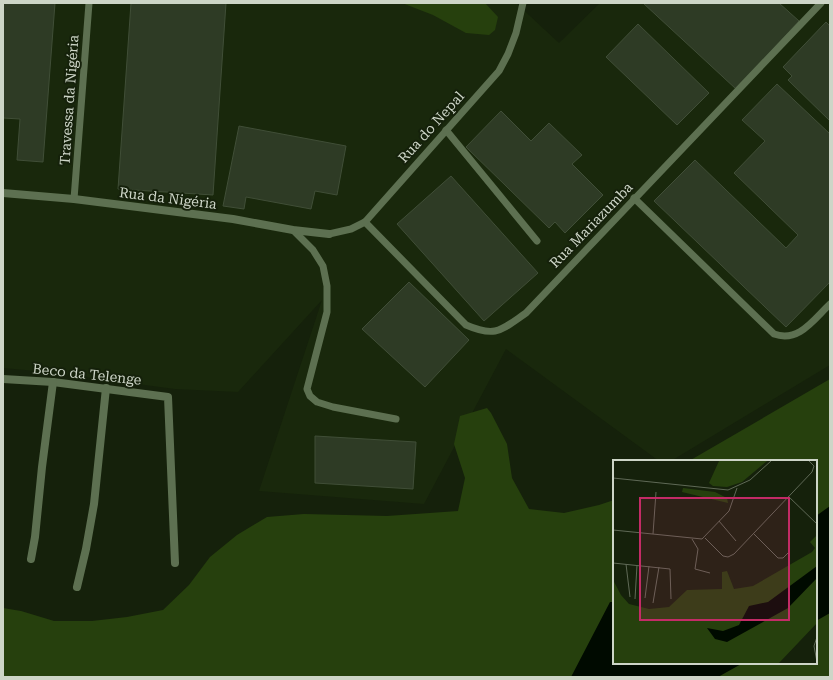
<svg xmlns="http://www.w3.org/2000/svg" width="833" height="680" font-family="'Roboto Serif',serif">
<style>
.built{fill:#19280c}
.green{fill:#26400d}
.water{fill:#000a00}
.building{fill:#2e3b25;stroke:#404e37}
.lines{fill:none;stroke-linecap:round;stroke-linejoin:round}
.service{stroke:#5d7051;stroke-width:7}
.minor{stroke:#5d7051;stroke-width:8}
.labels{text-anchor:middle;stroke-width:4;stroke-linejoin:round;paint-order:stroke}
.street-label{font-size:14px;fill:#cdd5c7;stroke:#15210b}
.inset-road{fill:none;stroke:#5f6956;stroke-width:1}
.view{fill:#c32b66;fill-opacity:0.15;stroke:#c32b66;stroke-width:2}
.inset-edge{fill:none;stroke:#cdd5c7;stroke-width:2}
</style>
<rect width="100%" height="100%" fill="#15210b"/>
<polygon class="built" points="3,3 516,3 559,43 600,3 830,3 830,365 671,461 659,461 506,349 424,504 259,491 322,300 238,392 175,389 47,372 3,368"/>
<g class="green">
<polygon points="402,3 485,3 498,17 495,30 489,35 466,33 433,15"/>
<polygon points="830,379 830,677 3,677 3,608 21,611 54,621 92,621 127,617 163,610 189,585 210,557 237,535 267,517 304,514 387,516 458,511 465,478 454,444 460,416 487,408 491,413 507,444 512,478 529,509 564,513 599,505 614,500 614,663 816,663 816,461 689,461"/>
</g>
<g class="water">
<polygon points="830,506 830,613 816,621 816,516"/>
<polygon points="610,602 614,602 614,663 743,663 718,677 571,677"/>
</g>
<g class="building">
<polygon points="3,3 55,3 43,162 17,160 20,119 3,118"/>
<polygon points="131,3 226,3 213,195 118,189"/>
<polygon points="643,3 779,3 799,21 736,89"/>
<polygon points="826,22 830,26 830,121 788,80 792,76 783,67"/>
<polygon points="638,24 709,93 677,125 606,57"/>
<polygon points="777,84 830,134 830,282 786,327 654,201 695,160 786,248 798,235 734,173 765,141 742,120"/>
<polygon points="501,111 531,141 549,123 582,155 572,164 603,195 565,233 555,222 549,228 466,147"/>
<polygon points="239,126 346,146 337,195 315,191 311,209 246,197 244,209 223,206"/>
<polygon points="451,176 538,273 484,321 397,224"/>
<polygon points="409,282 469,340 425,387 362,329"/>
<polygon points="315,436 416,442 413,489 315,483"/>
</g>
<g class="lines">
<g class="service">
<polyline points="446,130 537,241"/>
<path d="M 634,198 L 774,334 C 799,343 814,319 830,304"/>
<polyline points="74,199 89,3"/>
<path d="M 365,222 L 466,325 C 496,338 501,330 526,313 L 821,3"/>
<polyline points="293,230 313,250 323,266 327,286 327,312 307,389 310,396 317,402 333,407 396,419"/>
<polyline points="329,234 351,229 365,222 499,71 508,54 516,33 523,3"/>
</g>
<g class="minor">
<polyline points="3,193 74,199 233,219 293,230 329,234"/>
<polyline points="3,379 53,382 168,397 175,563"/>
<polyline points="31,559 35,537 42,467 53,382"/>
<polyline points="77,587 86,549 94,504 106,388"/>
</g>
</g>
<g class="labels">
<g class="street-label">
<text transform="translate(69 100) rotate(-86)" y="5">Travessa da Nigéria</text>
<text transform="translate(431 127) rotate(-48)" y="5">Rua do Nepal</text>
<text transform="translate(168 198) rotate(7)" y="5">Rua da Nigéria</text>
<text transform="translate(591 225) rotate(-46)" y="5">Rua Mariazumba</text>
<text transform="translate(87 374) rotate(6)" y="5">Beco da Telenge</text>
</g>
</g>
<g transform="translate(613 460)">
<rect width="204" height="204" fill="#15210b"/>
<path d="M 106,1 L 154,1 L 129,22 L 114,27 L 100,26 L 96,23 ZM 70,28 L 102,32 L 114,38 L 115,43 L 69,32 ZM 204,75 L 204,163 L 166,203 L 0,203 L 0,120 L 8,135 L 16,144 L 36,149 L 56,147 L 74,130 L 109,129 L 109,112 L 114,111 L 121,129 L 140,126 L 199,92 L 202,88 L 197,82 Z" fill="#26400d"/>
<path d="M 204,106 L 204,118 L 175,148 L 114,182 L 102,179 L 94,168 L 110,171 L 126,165 L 136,146 L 155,142 Z" fill="#000a00"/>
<path class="inset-road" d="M 0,18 L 115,30 L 137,20 L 158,1M 175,36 L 204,64M 106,61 L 123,81M 0,70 L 89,79 L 116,51 L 124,28M 140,73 L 165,98 L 170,98 L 177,91M 40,74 L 43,32M 92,78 L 110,96 L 115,97 L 121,94 L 199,12 L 201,6 L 196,1M 79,79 L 85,89 L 82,109 L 97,113M 0,103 L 57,109 L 58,139M 13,104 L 17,137M 32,138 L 36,106M 22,139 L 24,105M 40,143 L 46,107M 204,177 L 201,186 L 204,202"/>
<path class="view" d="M 27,38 L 176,38 L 176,160 L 27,160 Z"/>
<rect width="204" height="204" class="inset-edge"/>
</g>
<rect width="833" height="680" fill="none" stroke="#cdd5c7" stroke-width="8"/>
</svg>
